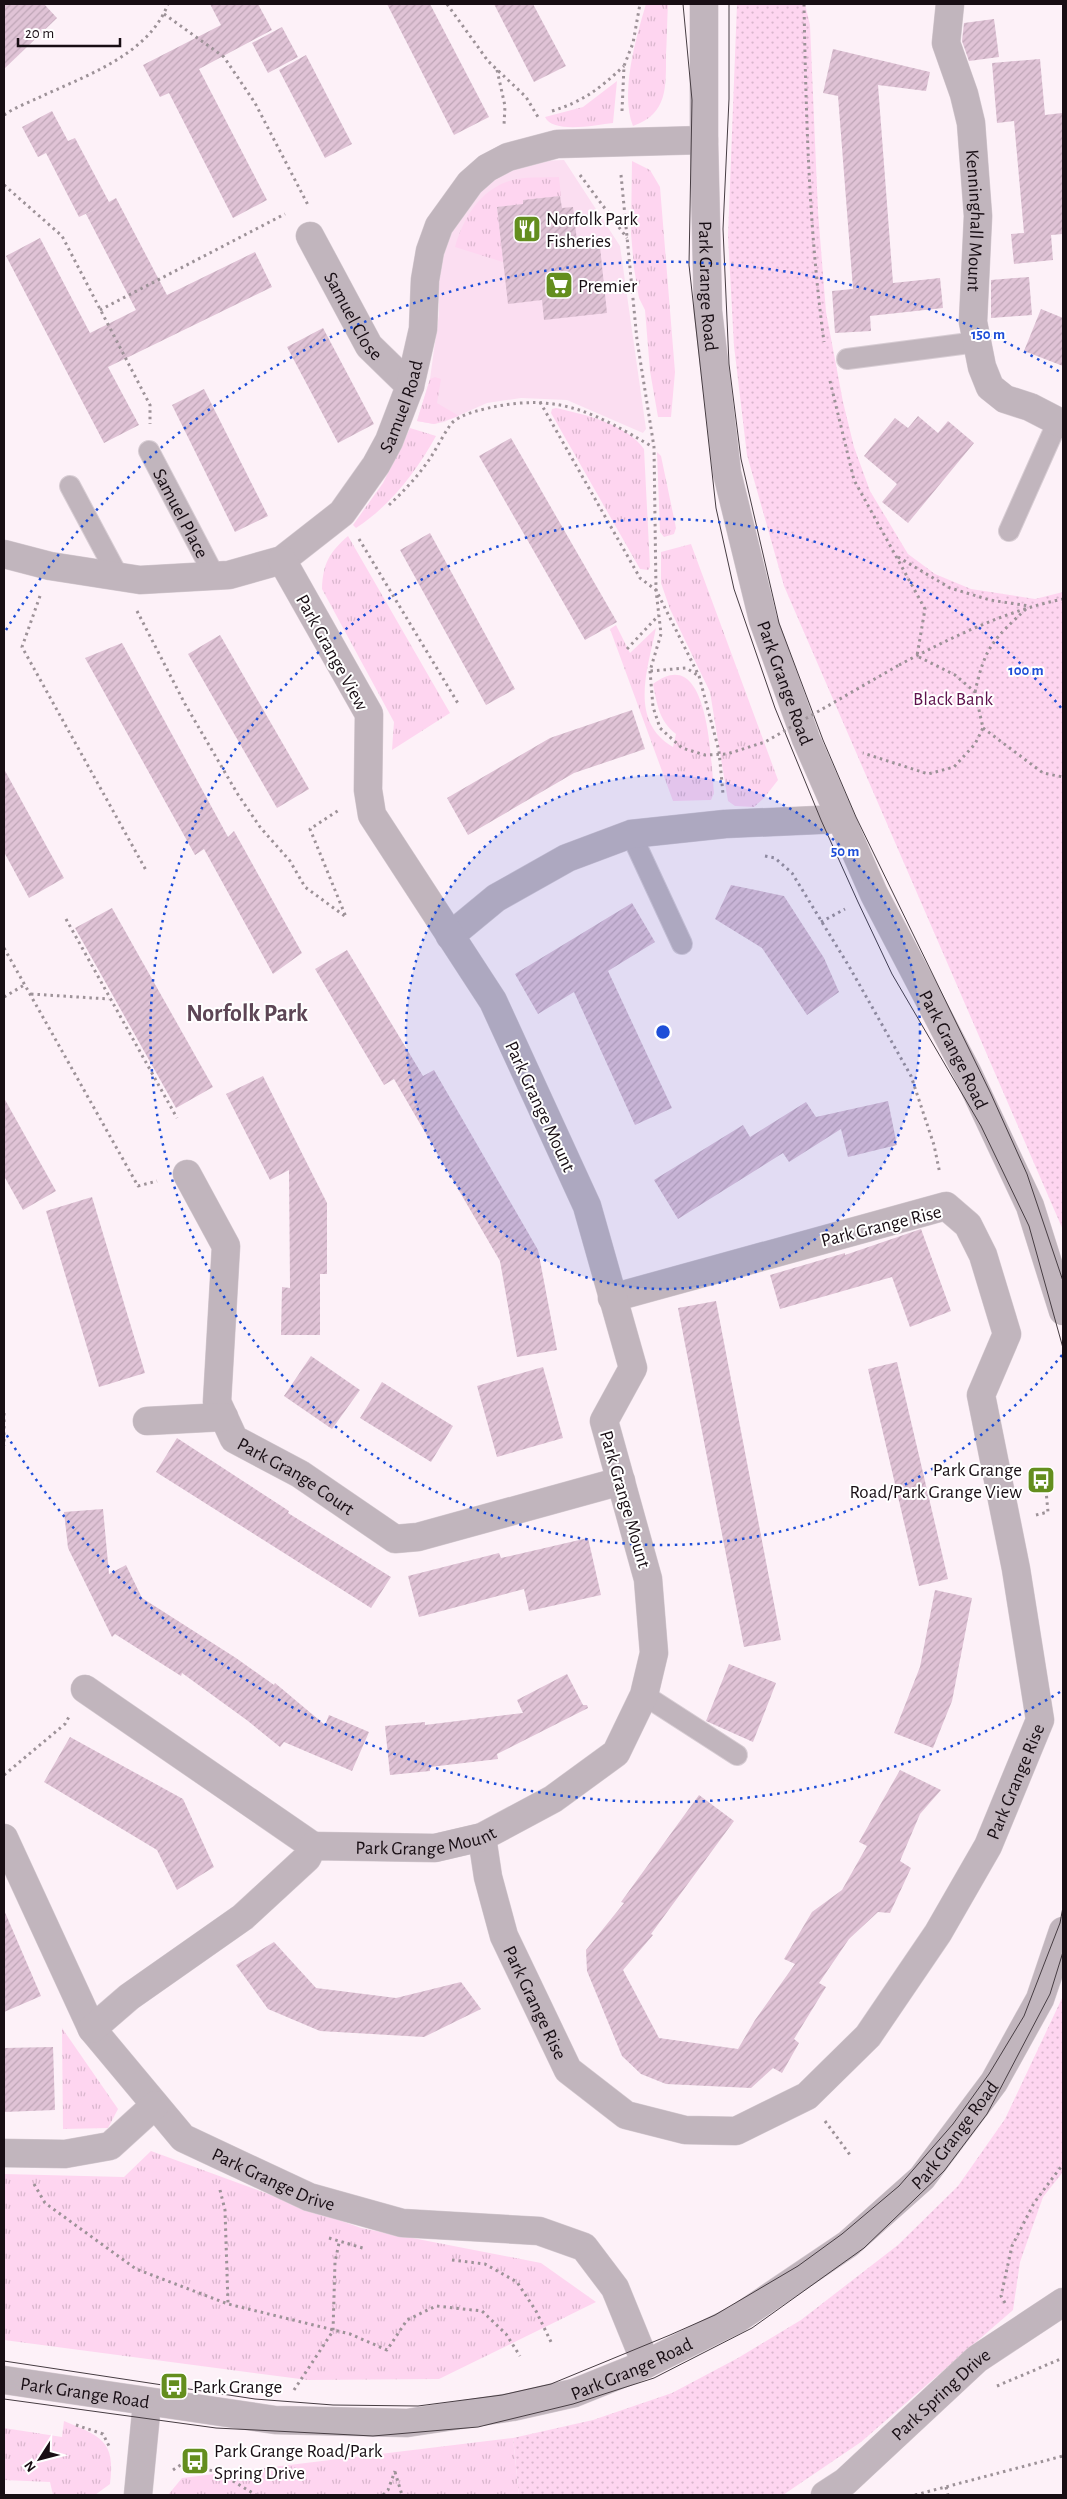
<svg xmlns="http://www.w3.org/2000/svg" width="1067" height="2499" font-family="'Alegreya Sans',sans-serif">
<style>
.built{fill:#fbdef1}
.grass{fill:url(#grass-tufts)}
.park{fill:url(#park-dots)}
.building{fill:url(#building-hatch)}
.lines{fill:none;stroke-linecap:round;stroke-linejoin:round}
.service-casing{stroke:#d8cdd4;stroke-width:22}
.minor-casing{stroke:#d8cdd4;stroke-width:29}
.tertiary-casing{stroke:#d8cdd4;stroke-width:29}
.path{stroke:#9d9298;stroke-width:3;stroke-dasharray:2.5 4;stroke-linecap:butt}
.service{stroke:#c1b5bd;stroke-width:20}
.minor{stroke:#c1b5bd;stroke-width:28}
.tertiary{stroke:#c1b5bd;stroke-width:28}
.tram{stroke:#473d43;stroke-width:1}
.path-bridge{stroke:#9d9298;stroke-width:3;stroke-dasharray:2.5 4;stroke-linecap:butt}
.ring{fill:none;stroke:#1d4ed8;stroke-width:2.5;stroke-dasharray:2.5 5}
.labels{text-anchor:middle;stroke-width:4;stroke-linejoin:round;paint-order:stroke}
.poi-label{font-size:19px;fill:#180e14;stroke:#fff;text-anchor:start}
.street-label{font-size:19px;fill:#180e14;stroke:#fff}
.park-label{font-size:19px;fill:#5d114c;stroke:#fff}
.district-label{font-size:24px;font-weight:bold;fill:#5d4555;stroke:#fff}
.centre{fill:#1d4ed8;stroke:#fff;stroke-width:2.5}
.ring-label{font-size:15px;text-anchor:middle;font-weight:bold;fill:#1d4ed8;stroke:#fff;stroke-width:4;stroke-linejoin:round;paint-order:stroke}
</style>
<defs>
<pattern id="grass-tufts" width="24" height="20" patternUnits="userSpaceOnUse" patternTransform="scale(1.25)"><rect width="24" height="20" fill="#fed5f0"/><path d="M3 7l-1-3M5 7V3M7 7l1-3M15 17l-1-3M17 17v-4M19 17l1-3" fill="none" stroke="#d9b6cd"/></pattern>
<pattern id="park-dots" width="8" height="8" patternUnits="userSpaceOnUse" patternTransform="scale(1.25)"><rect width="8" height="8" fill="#fed5f0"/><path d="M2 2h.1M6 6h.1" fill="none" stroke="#d9b6cd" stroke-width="1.8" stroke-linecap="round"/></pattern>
<pattern id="building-hatch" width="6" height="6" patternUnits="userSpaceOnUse" patternTransform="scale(1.25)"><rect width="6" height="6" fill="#e0c3d6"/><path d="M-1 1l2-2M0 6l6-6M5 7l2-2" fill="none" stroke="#bfa6b7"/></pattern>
</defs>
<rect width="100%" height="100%" fill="#fdf1f8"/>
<polygon class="built" points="564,160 620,246 646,429 643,433 567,400 521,398 487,403 444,422 434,424 417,421 430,379 439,313 438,272 449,224 496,173 540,161"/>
<g class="grass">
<path d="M 646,4 L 668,4 C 667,21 667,38 666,55 C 666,86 668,114 633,126 C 620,92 636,38 646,4 Z"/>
<path d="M 617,81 L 613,123 C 596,125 553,134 545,117 L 583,107 Z"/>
<polygon points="632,161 650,170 660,187 675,372 671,417 658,417 650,371 645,310 639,298 634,268 631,233"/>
<path d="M 559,177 L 561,196 L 523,200 L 523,204 L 497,207 L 503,262 L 455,247 C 463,219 479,191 509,181 C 523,176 543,178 559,177 Z"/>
<polygon points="435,377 441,379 437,403 459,416 434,424 417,421 430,379"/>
<path d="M 556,408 C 586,415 625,423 644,449 L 650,567 L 648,570 L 640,569 L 551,413 L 552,409 Z"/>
<path d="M 410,428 L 436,436 C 416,472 390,506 356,528 L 353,525 L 383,483 Z"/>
<polygon points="657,452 661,456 676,528 674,534 664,537 660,532"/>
<path d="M 348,536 L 450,713 L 392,750 L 394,722 L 322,589 C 323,563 329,553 348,536 Z"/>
<polygon points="691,544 778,780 764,798 754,807 735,806 728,801 710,692 670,609 661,583 661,552"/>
<path d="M 616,625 L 630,653 L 656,628 C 648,668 628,721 673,747 L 676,734 C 659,721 657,704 653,684 C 710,640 711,764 714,793 L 711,800 L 673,801 L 610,629 Z"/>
<polygon points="62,2028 118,2109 108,2128 63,2129"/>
<polygon points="151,2151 361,2228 541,2263 596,2302 439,2379 308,2380 4,2340 4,2174 124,2177"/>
<path d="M 64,2421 C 100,2436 116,2440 110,2484 L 95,2495 L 53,2495 L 50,2482 L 4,2480 L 4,2428 L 62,2437 Z"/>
<polygon points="513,2438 519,2495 168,2495 182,2478"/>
</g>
<g class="park">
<polygon points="737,4 805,4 810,25 818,212 826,312 843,402 854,447 870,491 908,554 935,574 971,589 1035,599 1063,592 1063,1230 784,586 747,455 734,346 728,236"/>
<polygon points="1063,1996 1063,2172 1043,2197 1020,2262 1013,2310 861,2442 783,2495 519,2495 513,2438 593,2420 672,2393 738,2358 801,2320 898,2245 958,2186 1005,2119"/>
</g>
<g class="building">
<polygon points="4,4 44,4 57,18 4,69"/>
<polygon points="210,4 258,4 272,30 199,69 267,200 233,218 169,93 160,97 143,65 221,25"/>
<polygon points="387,4 430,4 489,117 454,135"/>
<polygon points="494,4 533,4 566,66 534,82"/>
<polygon points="994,19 999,57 969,61 962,41 964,23"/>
<polygon points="282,27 298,57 268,73 252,43"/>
<polygon points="833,49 930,72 926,91 878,85 893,283 940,278 943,308 870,316 871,331 835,333 832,291 853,289 838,96 823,93"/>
<polygon points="306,55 352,144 325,158 279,70"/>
<polygon points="1040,59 1045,115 1062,113 1063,234 1051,235 1053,260 1014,264 1011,234 1024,233 1014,121 997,123 992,63"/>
<polygon points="52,111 68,141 75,138 109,202 116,198 167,295 255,252 272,287 108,367 139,425 104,443 6,256 40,238 90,333 136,310 86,214 98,208 79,217 46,153 38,157 22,127"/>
<polygon points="560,196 562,208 573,207 578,249 600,247 607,313 544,320 542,300 508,304 497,207 523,204 523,200"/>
<polygon points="1029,277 1032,315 991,318 991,280"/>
<polygon points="1041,309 1063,318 1063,366 1024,351"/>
<polygon points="323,328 374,424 338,443 287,347"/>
<polygon points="204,389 268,516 235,532 172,405"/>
<polygon points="918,416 938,433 948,421 974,443 908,523 882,502 897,484 864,456 895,418 908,428"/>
<polygon points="511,438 617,622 585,640 479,456"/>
<polygon points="430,533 515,689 486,705 400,550"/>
<polygon points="220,635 309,789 277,808 188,654"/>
<polygon points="122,643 228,837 234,831 302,953 273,974 204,849 195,855 85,658"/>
<polygon points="632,710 645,749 574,773 468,835 447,798 550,738"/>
<polygon points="4,769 64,878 29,898 4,852"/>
<polygon points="731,885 784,896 824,958 839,992 807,1015 762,948 715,919"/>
<polygon points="632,903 655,942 608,971 672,1108 635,1125 574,992 538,1014 515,974"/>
<polygon points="112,908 213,1087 176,1108 75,928"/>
<polygon points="347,950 423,1076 434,1070 538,1250 557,1350 517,1357 500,1261 394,1079 384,1085 315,969"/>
<polygon points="263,1076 327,1203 327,1274 320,1274 320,1335 281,1335 282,1287 290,1288 289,1170 270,1180 226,1094"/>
<polygon points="4,1098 56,1191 23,1210 4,1176"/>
<polygon points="888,1101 897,1145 848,1157 841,1129 789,1162 783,1153 678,1219 654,1180 743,1125 750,1137 806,1102 816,1117"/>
<polygon points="92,1197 145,1373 99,1387 46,1211"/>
<polygon points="921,1229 951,1311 910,1327 892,1277 780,1309 770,1275 845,1253 845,1255"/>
<polygon points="716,1301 781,1640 744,1647 678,1308"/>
<polygon points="311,1356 360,1390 332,1429 284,1396"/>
<polygon points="897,1362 948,1579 919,1586 868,1369"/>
<polygon points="543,1367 563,1438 497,1457 477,1386"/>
<polygon points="382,1382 453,1426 431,1462 360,1418"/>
<polygon points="177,1438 289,1511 288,1513 391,1577 371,1608 156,1472"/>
<polygon points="103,1509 109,1574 126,1565 142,1598 236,1658 274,1685 275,1683 325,1725 329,1715 369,1732 352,1771 284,1742 280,1747 248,1721 182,1673 181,1676 115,1634 112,1637 68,1548 64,1512"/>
<polygon points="588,1538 601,1595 529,1611 524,1589 419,1617 408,1576 499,1553 501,1558"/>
<polygon points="935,1590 972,1598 952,1701 933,1748 894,1733 920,1667"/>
<polygon points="729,1664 776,1683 753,1742 706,1721"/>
<polygon points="567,1674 583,1705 587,1705 588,1708 497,1754 498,1759 430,1767 430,1771 390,1775 385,1726 425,1722 425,1725 523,1713 517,1700"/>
<polygon points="70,1737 183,1799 214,1867 177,1890 157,1850 44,1782"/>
<polygon points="900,1770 941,1790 920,1814 900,1861 911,1868 890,1913 878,1912 849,1939 819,1983 826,1987 794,2039 799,2043 782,2073 773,2068 751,2088 666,2084 641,2074 622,2056 587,1971 586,1950 624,1903 621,1902 699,1795 734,1821 651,1934 653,1935 623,1970 659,2038 738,2049 755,2020 795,1964 784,1959 812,1912 842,1890 867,1846 859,1842"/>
<polygon points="4,1910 41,1996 4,2012"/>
<polygon points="274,1942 316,1988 396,1998 461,1982 481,2009 424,2037 320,2031 268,2009 236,1965"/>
<polygon points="53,2047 55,2110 4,2112 4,2048"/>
</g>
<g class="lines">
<defs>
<g id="service">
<polyline points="847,359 977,342"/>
<path id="s1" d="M 149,451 L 214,575"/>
<polyline points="70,486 118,576"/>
<polyline points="1009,531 1058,421"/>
<polyline points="631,834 682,944"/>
<polyline points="644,1695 737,1755"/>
</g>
<g id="minor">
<path id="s2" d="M 950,4 L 946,43 L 964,94 L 971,123 L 978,216 L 973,322 L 982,367 L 990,387 L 1005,399 L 1030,407 L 1063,424"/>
<path id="s3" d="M 310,236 L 369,346 L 410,386"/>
<path id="s4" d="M 4,554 L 50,566 L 140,580 L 229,575 L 282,560 L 342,513 L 376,465 L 389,441 L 410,386 L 423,329 L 425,280 L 430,251 L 439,226 L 470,183 L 487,168 L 508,157 L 557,144 L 704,140"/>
<polyline points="450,936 496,898 567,858 631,834 725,824 840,819"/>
<path id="s5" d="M 187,1174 L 226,1246 L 217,1402 L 234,1439 L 300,1474 L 395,1539 L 418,1537 L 621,1481"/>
<polyline points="147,1421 224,1417"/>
<polyline points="85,1689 313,1846"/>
<path id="s6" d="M 482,1837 L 488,1877 L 504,1936 L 568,2070 L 626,2115 L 685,2130 L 736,2131 L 807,2096 L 868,2036 L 938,1933 L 988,1846 L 1040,1720 L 1016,1569 L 981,1395 L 1007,1334 L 983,1255 L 968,1225 L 946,1206 L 612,1298"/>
<path id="s7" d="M 4,1838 L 92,2029 L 183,2138 L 309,2197 L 402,2223 L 539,2231 L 584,2247 L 615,2288 L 646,2364"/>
<path id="s8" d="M 92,2029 L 129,1997 L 243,1917 L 307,1858 L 313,1846 L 435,1848 L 482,1837 L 553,1799 L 616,1753 L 644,1695 L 654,1653 L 648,1579 L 604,1421 L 633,1368 L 587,1206 L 493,1001 L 372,815 L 368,790 L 369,714 L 282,560"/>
<polyline points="4,2153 65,2154 110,2146 155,2105"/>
<polyline points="138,2495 147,2403"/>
<path id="s9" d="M 825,2495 L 845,2482 L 977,2359 L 1063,2302"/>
</g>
<g id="tertiary">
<path id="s10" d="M 704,4 L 704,140 L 708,311 L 727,473 L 763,620 L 806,739 L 874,894 L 967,1072 L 1030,1206 L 1063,1311"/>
<path id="s11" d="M 4,2380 L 275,2420 L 407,2423 L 512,2407 L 574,2393 L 646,2364 L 737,2319 L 848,2244 L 922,2178 L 994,2082 L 1040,1999 L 1063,1931"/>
</g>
</defs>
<use href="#service" class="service-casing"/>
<use href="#minor" class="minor-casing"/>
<use href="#tertiary" class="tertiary-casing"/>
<g class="path">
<polyline points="447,4 488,61 526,97 538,117"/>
<path d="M 804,4 C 806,117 809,230 824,342"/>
<polyline points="164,14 224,57 255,103 308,205"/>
<polyline points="497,70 505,106 504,125"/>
<path d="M 552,111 C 584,101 599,89 624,66"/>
<polyline points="622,111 624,66 633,43 640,4"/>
<path d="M 4,115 C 14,108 27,103 38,98 C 84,76 148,56 168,4"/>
<polyline points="580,175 627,238"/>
<polyline points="621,175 637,340 654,447 656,590 661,634 650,671 686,668 699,676"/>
<polyline points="4,185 62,236 150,405 150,424"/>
<polyline points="100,310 285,214"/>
<polyline points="830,381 854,480 925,609 917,656 955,675 975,692 983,728 975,744 954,767 928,774 863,753"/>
<polyline points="540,402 640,578 656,590 699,676 719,751 723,794"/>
<path d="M 389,505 C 404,491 418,476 429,460 C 437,448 443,435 451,424 C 460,414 480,410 493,407 C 561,393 596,414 653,447"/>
<polyline points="359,539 459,705"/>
<polyline points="898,557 950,588 990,600 1029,606"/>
<polyline points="40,596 22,647 147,872"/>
<polyline points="137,611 185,704 237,793 260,827 290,861 305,887 346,917 310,829 339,810"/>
<polyline points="627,649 659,615"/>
<path d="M 899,665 C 952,637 1005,611 1063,599"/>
<path d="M 975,692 C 985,646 994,639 1027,608"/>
<polyline points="983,728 1043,773 1063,777"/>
<polyline points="765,856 775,858 792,873 850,968 911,1076 934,1145 940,1174"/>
<polyline points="66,919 177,1118"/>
<polyline points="821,922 845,909"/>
<polyline points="4,948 138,1186 157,1181"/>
<polyline points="31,994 109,999"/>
<polyline points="4,997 26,984"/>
<polyline points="4,1413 4,1446"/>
<polyline points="1036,1515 1048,1512 1045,1480"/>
<polyline points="4,1775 65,1724 70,1715"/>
<polyline points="825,2121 850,2155"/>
<polyline points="34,2184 45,2203 136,2269 228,2304 350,2334 387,2350 407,2320 436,2306 482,2311 506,2334 520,2356"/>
<polyline points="220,2190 225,2210 228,2304"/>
<polyline points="329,2238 366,2249"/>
<polyline points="452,2260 485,2264 517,2282 536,2311 552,2344"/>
<polyline points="1005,2303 1001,2296 1012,2246 1034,2203 1063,2164"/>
<polyline points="997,2386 1063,2358"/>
<polyline points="294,2390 333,2331 335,2262 339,2243"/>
<polyline points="76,2425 103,2434 110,2448"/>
<polyline points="173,2470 182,2464 218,2472 256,2495"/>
<polyline points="395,2472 402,2495"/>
<polyline points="946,2487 948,2495"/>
<polyline points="383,2495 388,2490 395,2471"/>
<polyline points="915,2495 1063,2456"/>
</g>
<use href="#service" class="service"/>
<use href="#minor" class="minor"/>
<use href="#tertiary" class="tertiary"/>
<g class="tram">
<polyline points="683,4 692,100 689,265 716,508 734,589 775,708 821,820 858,902 892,974 981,1126 1029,1226 1063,1348"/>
<polyline points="729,4 729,99 723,229 729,364 741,459 779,623 823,740 856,817 991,1094 1027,1174 1063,1281"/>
<polyline points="4,2361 255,2399 333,2405 418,2406 502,2395 551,2384 670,2335 715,2315 798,2266 842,2234 899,2186 953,2124 989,2074 1024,2016 1060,1923 1063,1907"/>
<polyline points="4,2399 216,2428 373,2436 478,2427 573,2404 654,2378 752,2328 864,2248 944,2171 987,2114 1050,1994 1063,1952"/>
</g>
<polyline class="path-bridge" points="650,671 653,707 660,728 682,748 705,755 727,754 765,742 899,665"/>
</g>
<circle cx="663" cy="1032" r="257" fill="#1d4ed8" fill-opacity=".12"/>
<g class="ring">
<circle cx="663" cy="1032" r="257"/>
<path d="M1062 1355A513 513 0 1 1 1062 709"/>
<path d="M1060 1692A770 770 0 0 1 6 1434M6 630A770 770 0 0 1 1060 372"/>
</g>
<defs>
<symbol id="restaurant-square" viewBox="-11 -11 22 22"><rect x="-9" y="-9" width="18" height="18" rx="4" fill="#648e1e" stroke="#fff"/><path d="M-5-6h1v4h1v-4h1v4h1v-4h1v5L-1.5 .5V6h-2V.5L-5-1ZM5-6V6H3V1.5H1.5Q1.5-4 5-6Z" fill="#fff"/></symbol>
<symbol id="supermarket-square" viewBox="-11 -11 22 22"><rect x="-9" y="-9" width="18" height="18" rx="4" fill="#648e1e" stroke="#fff"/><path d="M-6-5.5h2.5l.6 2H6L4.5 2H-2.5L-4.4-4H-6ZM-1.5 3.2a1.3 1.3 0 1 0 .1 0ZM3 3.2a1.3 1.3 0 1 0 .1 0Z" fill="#fff"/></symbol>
<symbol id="bus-square" viewBox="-11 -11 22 22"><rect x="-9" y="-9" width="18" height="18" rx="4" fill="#648e1e" stroke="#fff"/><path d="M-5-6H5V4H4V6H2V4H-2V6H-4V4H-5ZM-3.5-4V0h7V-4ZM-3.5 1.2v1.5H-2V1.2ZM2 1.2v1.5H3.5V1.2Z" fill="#fff"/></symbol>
</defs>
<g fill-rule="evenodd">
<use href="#restaurant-square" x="511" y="213" width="32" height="32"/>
<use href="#supermarket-square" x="543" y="269" width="32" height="32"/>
<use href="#bus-square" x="1025" y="1464" width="32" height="32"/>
<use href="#bus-square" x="158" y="2370" width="32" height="32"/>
<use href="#bus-square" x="179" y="2445" width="32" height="32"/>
</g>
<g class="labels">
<g class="poi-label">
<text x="546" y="225">Norfolk Park<tspan x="546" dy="22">Fisheries</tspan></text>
<text x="578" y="292">Premier</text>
<text x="1022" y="1476" text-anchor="end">Park Grange<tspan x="1022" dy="22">Road/Park Grange View</tspan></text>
<text x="193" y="2393">Park Grange</text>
<text x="214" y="2457">Park Grange Road/Park<tspan x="214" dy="22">Spring Drive</tspan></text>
</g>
<g class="street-label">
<text dy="7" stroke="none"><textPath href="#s2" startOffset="221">Kenninghall Mount</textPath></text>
<text dy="7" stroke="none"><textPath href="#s10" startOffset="282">Park Grange Road</textPath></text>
<text dy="7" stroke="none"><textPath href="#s3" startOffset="91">Samuel Close</textPath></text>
<text dy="7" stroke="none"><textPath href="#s4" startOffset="482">Samuel Road</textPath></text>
<text dy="7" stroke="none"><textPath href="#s1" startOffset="70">Samuel Place</textPath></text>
<text transform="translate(333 652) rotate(61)" y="7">Park Grange View</text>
<text dy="7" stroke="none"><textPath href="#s10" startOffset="688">Park Grange Road</textPath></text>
<text dy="7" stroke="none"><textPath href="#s10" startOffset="1092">Park Grange Road</textPath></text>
<text transform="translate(541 1106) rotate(65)" y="7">Park Grange Mount</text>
<text transform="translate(881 1225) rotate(-14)" y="7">Park Grange Rise</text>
<text dy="7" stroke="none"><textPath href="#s5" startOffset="351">Park Grange Court</textPath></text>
<text transform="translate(626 1499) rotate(74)" y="7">Park Grange Mount</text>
<text dy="7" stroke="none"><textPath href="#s6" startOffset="895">Park Grange Rise</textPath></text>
<text dy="7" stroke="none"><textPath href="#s8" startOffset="402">Park Grange Mount</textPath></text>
<text dy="7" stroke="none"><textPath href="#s6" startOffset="175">Park Grange Rise</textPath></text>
<text dy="7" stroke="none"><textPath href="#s11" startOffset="1042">Park Grange Road</textPath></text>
<text dy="7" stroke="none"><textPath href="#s7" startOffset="452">Park Grange Drive</textPath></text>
<text dy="7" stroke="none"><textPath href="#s11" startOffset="638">Park Grange Road</textPath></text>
<text dy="7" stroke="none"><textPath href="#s11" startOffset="82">Park Grange Road</textPath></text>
<text dy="7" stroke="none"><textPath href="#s9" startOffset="154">Park Spring Drive</textPath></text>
</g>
<g class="park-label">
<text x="953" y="705">Black Bank</text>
</g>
<g class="district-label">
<text x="247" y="1021">Norfolk Park</text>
</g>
</g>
<circle cx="663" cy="1032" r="8" class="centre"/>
<g class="ring-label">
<text x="988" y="339">150 m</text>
<text x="1026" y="675">100 m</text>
<text x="845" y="856">50 m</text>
</g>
<rect width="1067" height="2499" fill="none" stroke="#180e14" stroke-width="10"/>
<g transform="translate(40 2459) rotate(234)" stroke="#ffffff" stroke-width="4" paint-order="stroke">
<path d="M0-4L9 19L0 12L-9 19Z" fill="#180e14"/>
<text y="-8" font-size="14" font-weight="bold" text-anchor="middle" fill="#180e14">N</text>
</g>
<path d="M18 38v8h102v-8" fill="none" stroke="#180e14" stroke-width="2.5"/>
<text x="25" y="38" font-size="15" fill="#180e14" stroke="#ffffff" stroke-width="4" paint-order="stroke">20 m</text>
</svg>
